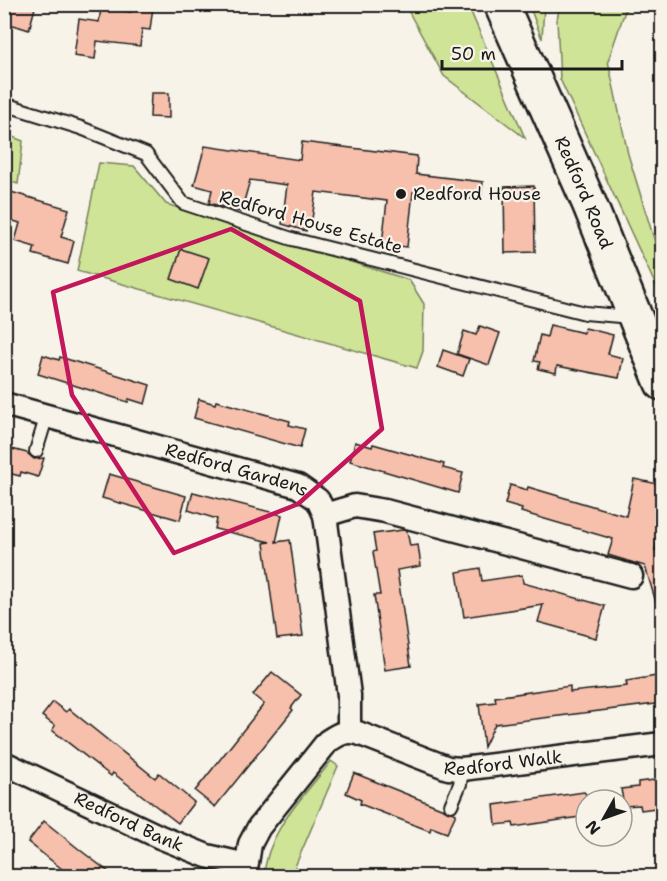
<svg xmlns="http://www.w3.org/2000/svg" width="667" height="881" font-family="'Shantell Sans',sans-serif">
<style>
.green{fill:#d0e498;stroke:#76805a;stroke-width:1.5}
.building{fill:#f7c0ac;stroke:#1c1c1c;stroke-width:1.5}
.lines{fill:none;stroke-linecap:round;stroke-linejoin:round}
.lane-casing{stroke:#1c1c1c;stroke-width:16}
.street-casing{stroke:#1c1c1c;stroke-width:27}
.secondary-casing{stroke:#1c1c1c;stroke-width:38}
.lane{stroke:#f7f3e8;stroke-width:12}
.street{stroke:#f7f3e8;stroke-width:22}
.secondary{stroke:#f7f3e8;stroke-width:33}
.marked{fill:none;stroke:#c2185b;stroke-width:4.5;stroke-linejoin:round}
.poi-dot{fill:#1c1c1c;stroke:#f7f3e8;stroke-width:2}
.labels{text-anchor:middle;stroke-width:4.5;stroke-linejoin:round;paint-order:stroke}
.street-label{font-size:18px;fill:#1c1c1c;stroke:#f7f3e8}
.poi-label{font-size:18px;fill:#1c1c1c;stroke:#f7f3e8;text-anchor:start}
</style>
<rect width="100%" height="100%" fill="#f7f3e8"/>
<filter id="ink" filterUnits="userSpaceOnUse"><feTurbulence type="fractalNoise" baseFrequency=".0167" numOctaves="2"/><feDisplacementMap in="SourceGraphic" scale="12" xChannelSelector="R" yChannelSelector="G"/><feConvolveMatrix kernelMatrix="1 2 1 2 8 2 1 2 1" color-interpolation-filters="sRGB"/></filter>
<g filter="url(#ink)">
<g class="green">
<polygon points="405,5 468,5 525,138 444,76"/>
<polygon points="529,5 544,5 542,39"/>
<polygon points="560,5 627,5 608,61 628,154 662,265 662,299 560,79 557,19"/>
<polygon points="5,134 23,141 18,184 5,180"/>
<polygon points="99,163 134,166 166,204 409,280 424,304 423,351 417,368 77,271"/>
<path d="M 331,761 L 338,766 L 291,876 L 264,876 C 267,830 304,797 331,761 Z"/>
</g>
<g class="building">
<polygon points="4,4 36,4 29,30 4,22"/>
<polygon points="132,4 153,7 150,30 142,29 140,46 97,41 95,59 74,56 79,19 99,22 101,8 131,12"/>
<polygon points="151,93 169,93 169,118 150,117"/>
<polygon points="302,142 417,156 416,174 483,182 481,200 413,192 407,247 382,244 387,201 316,192 312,219 307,221 306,231 282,224 287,185 250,180 241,212 209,203 212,190 194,185 205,146 300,160"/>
<polygon points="534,186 535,252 505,253 504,187"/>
<polygon points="4,190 69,209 61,237 74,241 68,264 33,254 35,247 15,241 20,223 4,218"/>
<polygon points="181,249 209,258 198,289 171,279"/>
<polygon points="550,325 584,333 585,328 613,335 608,354 623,358 619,378 557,366 556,373 538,369 540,362 534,361 540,335 547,337"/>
<polygon points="480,326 500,333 489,365 457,354 464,331 476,335"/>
<polygon points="443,350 469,359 463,376 438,367"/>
<polygon points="43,355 59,360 60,357 150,385 145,404 129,399 128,402 38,374"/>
<polygon points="199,399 215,404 216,401 290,421 289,425 305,429 300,448 194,418"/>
<polygon points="355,442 372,447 373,444 444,464 443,468 463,473 458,493 350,461"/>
<polygon points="4,447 27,453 34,459 44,458 38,477 21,472 20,476 4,472"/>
<polygon points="109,474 186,496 180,520 102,498"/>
<polygon points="634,479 663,485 663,516 655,550 663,548 663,608 658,609 645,566 608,555 613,539 521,512 522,509 505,504 510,485 527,490 528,487 626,516"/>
<polygon points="193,492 282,515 276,542 290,540 303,636 277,639 264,543 270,542 215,529 217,519 188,510"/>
<polygon points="403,530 407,531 410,546 418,545 421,566 397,570 411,666 385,670 374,595 380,595 373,552 376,551 373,534"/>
<polygon points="480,568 482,581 522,575 523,583 605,606 596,638 538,622 543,605 464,617 457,572"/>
<polygon points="272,672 301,695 291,708 293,710 215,807 195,791 264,704 253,695"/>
<polygon points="663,675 663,703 495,724 484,747 479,704 496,702 495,697 570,686 570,692 627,686 626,681"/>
<polygon points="53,702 66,712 69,709 155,778 159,773 194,802 178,823 113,773 111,776 52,730 55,726 42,716"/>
<polygon points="354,773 456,814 447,833 431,827 430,831 360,804 361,800 346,793"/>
<polygon points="663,779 663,807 641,810 640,805 624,806 621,789 638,787 638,782"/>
<polygon points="584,792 586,794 586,816 514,827 513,823 496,825 494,805"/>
<polygon points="44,821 80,850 114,876 71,876 57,865 28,842"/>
</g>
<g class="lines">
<defs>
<g id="lane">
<polyline points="4,104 81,128 146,154 183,203 292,239 585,313 631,317"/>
<polyline points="36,451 47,415"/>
<polyline points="451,805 460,784 462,769"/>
</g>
<g id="street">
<path id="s1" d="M 4,404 L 298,486 L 318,500 L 325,515 L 355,506 L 385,511 L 631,576"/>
<polyline points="325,515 349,695 349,731"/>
<path id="s2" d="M 4,763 L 160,837 L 207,856 L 246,865"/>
<path id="s3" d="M 245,876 L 250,844 L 259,827 L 328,741 C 339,734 345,730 358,733 L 448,768 L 462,769 L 662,744"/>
</g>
<g id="secondary">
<path id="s4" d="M 501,4 L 589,203 L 662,383"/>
</g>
</defs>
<use href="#lane" class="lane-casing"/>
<use href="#street" class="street-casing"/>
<use href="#secondary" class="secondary-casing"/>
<use href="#lane" class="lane"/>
<use href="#street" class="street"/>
<use href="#secondary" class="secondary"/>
</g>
</g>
<path class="marked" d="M 231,229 L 360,301 L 382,429 L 298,504 L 174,553 L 72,395 L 53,292 Z"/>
<circle class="poi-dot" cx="401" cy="194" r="6"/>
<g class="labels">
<g class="street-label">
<text dy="6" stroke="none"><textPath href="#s4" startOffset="206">Redford Road</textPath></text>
<text transform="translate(311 222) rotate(16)" y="6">Redford House Estate</text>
<text dy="6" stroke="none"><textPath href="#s1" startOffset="242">Redford Gardens</textPath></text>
<text dy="6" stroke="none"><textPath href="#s3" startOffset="346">Redford Walk</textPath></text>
<text dy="6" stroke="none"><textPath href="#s2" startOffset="138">Redford Bank</textPath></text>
</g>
<g class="poi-label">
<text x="413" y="200">Redford House</text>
</g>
</g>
<rect width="667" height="881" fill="none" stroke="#f7f3e8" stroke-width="24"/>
<rect x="12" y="12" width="643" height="857" fill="none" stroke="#1c1c1c" stroke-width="2" filter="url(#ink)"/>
<g transform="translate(604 818) rotate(230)"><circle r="28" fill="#f7f3e8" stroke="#9f9d96" stroke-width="1.5"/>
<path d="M0-4.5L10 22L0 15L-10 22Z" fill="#1c1c1c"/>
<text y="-9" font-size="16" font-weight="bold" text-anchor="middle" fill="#1c1c1c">N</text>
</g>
<path d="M442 60v9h180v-9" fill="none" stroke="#1c1c1c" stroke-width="3"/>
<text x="451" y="60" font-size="18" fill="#1c1c1c" stroke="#f7f3e8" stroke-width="4.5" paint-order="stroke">50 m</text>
</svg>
